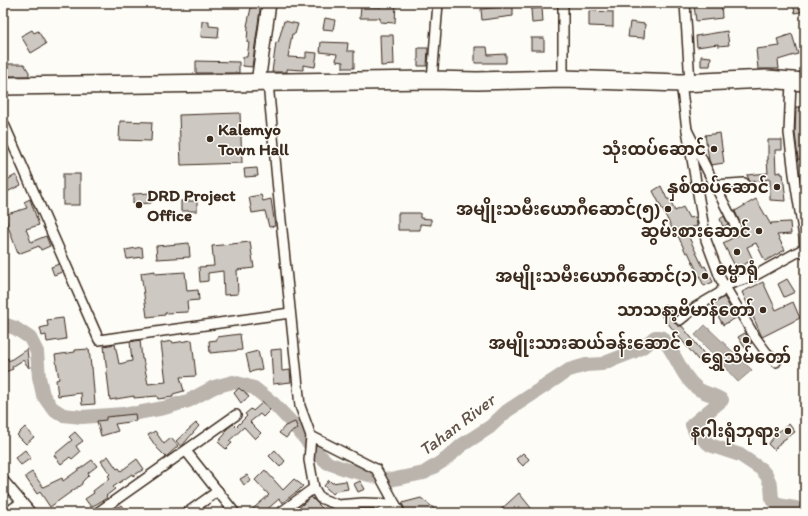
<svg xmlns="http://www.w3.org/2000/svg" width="808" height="516" font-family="Itim,'Noto Sans Myanmar',sans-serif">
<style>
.water{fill:#bbb4ad;stroke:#887d74}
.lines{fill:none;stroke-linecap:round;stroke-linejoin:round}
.river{stroke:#bbb4ad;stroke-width:14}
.building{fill:#cdc8c2;stroke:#3b2a1e}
.street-casing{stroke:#3b2a1e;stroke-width:12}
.secondary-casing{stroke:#3b2a1e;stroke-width:16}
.highway-casing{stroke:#3b2a1e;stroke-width:20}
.street{stroke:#fdfcf7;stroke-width:9}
.secondary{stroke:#fdfcf7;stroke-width:13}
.highway{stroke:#fdfcf7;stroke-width:17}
.poi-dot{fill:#3b2a1e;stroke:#fdfcf7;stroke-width:1.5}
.labels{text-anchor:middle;stroke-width:3;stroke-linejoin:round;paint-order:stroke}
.poi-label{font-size:17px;font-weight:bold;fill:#3b2a1e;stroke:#fdfcf7;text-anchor:end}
.water-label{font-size:18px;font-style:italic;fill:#615349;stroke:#fdfcf7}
</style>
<rect width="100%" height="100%" fill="#fdfcf7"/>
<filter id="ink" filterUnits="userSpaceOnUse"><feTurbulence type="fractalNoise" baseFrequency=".025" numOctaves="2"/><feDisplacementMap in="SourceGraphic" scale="8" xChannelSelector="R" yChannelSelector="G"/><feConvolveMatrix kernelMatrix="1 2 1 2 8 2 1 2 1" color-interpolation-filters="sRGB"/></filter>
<g filter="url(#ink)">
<polygon class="water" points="705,325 752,370 738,382 695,335"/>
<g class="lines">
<path class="river" d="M 3,324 L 15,328 L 30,338 L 37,352 L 39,377 L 43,395 L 52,408 L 63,415 L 82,417 L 137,413 L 164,408 L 188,401 L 214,387 L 233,382 L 254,388 L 274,404 L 293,424 L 316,452 L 328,463 L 348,470 L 390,480 L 424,473 L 446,459 L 462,445 L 490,427 L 507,411 L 569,370 L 586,365 L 602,364 L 633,352 L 646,345 L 655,337 L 661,337 C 676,352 680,375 697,388 C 704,394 714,394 722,400 L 692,425 L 695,432 L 710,445 L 740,455 L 761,469 L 767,476 L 771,486 L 772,499 L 778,505 L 795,508 L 803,513"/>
</g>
<g class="building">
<polygon points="252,3 261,3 252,67 243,66 243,57 247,57 249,43 247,42 248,26 247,26"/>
<polygon points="381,3 396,3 395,23 380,22 380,18 360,18 361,6 381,7"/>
<polygon points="709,3 721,3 722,18 696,21 694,5"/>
<polygon points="793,3 805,3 805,11 795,13"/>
<polygon points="513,6 513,16 482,20 481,9"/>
<polygon points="542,8 543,22 532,23 531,9"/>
<polygon points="589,11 613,12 613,27 589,26"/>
<polygon points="325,18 335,20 333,30 323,29"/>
<polygon points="202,21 209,21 209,26 219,27 218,38 201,37"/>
<polygon points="284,21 298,24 295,34 292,34 288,57 306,58 306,52 317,53 315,67 303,65 303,70 287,69 287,72 272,72 276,42 278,43"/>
<polygon points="630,22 645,24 644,38 628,37"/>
<polygon points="32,30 34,33 38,31 46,44 31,53 21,36"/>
<polygon points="727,31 729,45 718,46 718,44 697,47 696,36"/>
<polygon points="792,34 798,54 778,60 779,69 758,69 756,49 780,46 777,39"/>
<polygon points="380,35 393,35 394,65 381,66"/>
<rect x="531" y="38" width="13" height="12"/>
<polygon points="321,42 348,43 347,51 354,51 354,68 343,68 343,62 336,61 337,54 320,52"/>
<polygon points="475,47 487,47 488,55 506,54 506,63 475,63"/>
<polygon points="418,48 428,48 427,66 418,66"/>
<polygon points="701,56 711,57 710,66 701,66"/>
<polygon points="196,61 239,62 239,73 196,73"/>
<polygon points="3,64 24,64 29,72 29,76 3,76"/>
<polygon points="796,107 805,107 805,160 798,159 795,133"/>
<polygon points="240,113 242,163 181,165 179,115"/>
<polygon points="120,121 152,122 151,141 119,140"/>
<polygon points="720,133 724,163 711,165 709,160 705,135"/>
<polygon points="768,140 782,140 782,150 775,150 776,173 781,172 781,174 783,174 786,201 770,200 770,179 750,182 747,175 768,173 767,160 768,160"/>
<polygon points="257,168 258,176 245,177 244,169"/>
<rect x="63" y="174" width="17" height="31"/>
<polygon points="16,175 21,185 3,194 3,182"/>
<polygon points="661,186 667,199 669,199 675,211 683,207 689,218 696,217 697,226 685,229 703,267 705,266 713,282 704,286 688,252 686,253 678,236 676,236 653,191"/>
<polygon points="151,193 151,203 133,204 133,194"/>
<polygon points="261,195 263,201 271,199 275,226 269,227 265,211 252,213 249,197"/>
<polygon points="30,199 39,225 26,229 31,242 46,236 50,246 41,250 39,246 18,254 4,215 27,208 24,202"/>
<polygon points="756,199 771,225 771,223 790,222 791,234 777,235 785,250 765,261 756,243 747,247 753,260 736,268 723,243 744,232 735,211"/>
<rect x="181" y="201" width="16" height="10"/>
<polygon points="398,213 420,213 420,218 431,219 431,225 420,224 420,230 398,230"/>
<polygon points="724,216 728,224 723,227 720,219"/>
<polygon points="250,242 254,268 237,270 238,294 224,295 223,271 208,273 208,281 200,282 199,267 214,266 212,246"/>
<polygon points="189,243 190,257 157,259 156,246"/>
<polygon points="142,247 143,257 127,259 125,250"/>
<polygon points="59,264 62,272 54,275 51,267"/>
<polygon points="155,271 155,274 185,272 187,291 198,290 199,300 187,301 188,312 165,313 165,315 147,317 141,273"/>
<polygon points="787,279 795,292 784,297 778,284"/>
<polygon points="763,282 776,310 793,302 800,318 762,337 742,292"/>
<polygon points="724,297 736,318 723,325 712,305"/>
<polygon points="665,304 676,316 674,321 675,323 678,326 682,326 705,355 698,360 657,310"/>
<polygon points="63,318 66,339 47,342 46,335 42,336 40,328 48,326 47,320"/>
<polygon points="745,333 752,343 745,348 738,337"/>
<polygon points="240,334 242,350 210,353 209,341 217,340 217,337"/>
<polygon points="140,340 142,359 143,359 148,384 166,382 161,343 172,341 173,343 192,340 196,376 180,377 184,391 173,394 173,397 158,399 157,396 134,398 134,396 110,400 104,346 115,344 119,364 132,361 130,342"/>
<polygon points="27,349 29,368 23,360 12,367 13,369 5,372 3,367 3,361 8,358 9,361"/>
<polygon points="89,349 91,367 92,367 95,404 82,405 81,393 58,396 56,380 59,379 55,355 75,352 75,350"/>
<polygon points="281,349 282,371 290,370 291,382 273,384 271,350"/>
<polygon points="258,351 262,369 250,372 246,354"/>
<polygon points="239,388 242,391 243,390 249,397 241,403 234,393"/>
<polygon points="263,402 270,410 263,417 260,414 250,422 261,433 255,439 244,427 229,441 232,443 226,449 218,442 226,433 224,432 228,428 233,424 236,427 247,416 245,414 251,409 253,411"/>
<polygon points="135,414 136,421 115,424 118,431 101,436 97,421 106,420 106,417"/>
<polygon points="295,422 298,429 291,432 286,438 279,433 285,426"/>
<polygon points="196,423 199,426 181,447 176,441"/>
<polygon points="789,424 795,432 782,441 774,450 768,444 778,432"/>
<polygon points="25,427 34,437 26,444 17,435"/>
<polygon points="155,431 164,444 171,438 178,446 166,457 157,448 148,435"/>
<polygon points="75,432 83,441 76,446 80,452 72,459 70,457 61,464 54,455 72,440 69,437"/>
<polygon points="25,450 31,458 21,465 15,458"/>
<polygon points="275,450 285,461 280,467 269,456"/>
<polygon points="523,453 529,459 523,466 516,459"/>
<polygon points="108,456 117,469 119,468 121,471 137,459 144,469 133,476 132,474 113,487 115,489 106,496 107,498 91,507 85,499 94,493 93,491 110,478 108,476 110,474 101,461"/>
<polygon points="92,460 97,466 88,473 89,475 82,482 82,484 50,507 40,492 37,494 26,478 26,476 32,472 43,487 62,478 63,481"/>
<polygon points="265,470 283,490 294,479 303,486 296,493 295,493 282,503 279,499 263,513 248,513 269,495 255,480"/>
<polygon points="247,475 251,481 244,485 240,479"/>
<polygon points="329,480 332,483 346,481 348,489 336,491 333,494 324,486"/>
<polygon points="360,481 365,489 358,492 354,484"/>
<polygon points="519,493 535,513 497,513"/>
<polygon points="311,497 327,513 293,513 303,504"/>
<polygon points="421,498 440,513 406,513 402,503"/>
<polygon points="121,505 127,513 111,513"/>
<polygon points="347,510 357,510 360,513 344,513"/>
</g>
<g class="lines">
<defs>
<g id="street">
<polyline points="685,3 690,83"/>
<polyline points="563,79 563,3"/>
<polyline points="432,80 438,3"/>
<polyline points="791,81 789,133 794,174 804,237 805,254"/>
<polyline points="268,83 279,201 300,406 311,436 376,469 400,513"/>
<polyline points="681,83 687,130 736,227"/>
<polyline points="3,122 99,340 290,313"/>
<polyline points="687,130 706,240 721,280 755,337 766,352 776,362"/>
<polyline points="715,185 744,183"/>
<polyline points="680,320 696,307 720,293 724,286 756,275 805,248"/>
<polyline points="311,436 309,460 314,488 320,498 338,505 363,503 395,504"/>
<polyline points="186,451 235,513"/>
<polyline points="3,480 31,513"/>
<polyline points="6,513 22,502"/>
<polyline points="97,513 236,415"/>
<polyline points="187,513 218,491"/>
<polyline points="280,513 314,488"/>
<polyline points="381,513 395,504"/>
</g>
<polyline id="secondary" points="258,83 269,3"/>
<polyline id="highway" points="3,86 432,80 477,81 563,79 681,83 767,79 805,82"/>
</defs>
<use href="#street" class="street-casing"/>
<use href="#secondary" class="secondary-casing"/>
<use href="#highway" class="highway-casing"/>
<use href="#street" class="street"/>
<use href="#secondary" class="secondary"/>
<use href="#highway" class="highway"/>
</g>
</g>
<g class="poi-dot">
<circle cx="210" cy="139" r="4"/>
<circle cx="714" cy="149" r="4"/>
<circle cx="777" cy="187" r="4"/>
<circle cx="139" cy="205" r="4"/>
<circle cx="668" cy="209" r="4"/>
<circle cx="759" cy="231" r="4"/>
<circle cx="737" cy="252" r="4"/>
<circle cx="705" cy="276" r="4"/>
<circle cx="763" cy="310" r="4"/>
<circle cx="746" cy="340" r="4"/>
<circle cx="689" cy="343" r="4"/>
<circle cx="788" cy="431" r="4"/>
</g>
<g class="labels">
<g class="poi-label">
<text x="218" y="135" text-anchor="start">Kalemyo<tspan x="218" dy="20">Town Hall</tspan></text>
<text x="706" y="155">သုံးထပ်ဆောင်</text>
<text x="769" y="193">နှစ်ထပ်ဆောင်</text>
<text x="147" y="201" text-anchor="start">DRD Project<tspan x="147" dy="20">Office</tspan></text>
<text x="660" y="215">အမျိုးသမီးယောဂီဆောင်(၅)</text>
<text x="751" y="237">ဆွမ်းစားဆောင်</text>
<text x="737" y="275" text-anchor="middle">ဓမ္မာရုံ</text>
<text x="697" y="282">အမျိုးသမီးယောဂီဆောင်(၁)</text>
<text x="755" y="316">သာသနာ့ဗိမာန်တော်</text>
<text x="681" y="349">အမျိုးသားဆယ်ခန်းဆောင်</text>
<text x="746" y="363" text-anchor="middle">ရွှေသိမ်တော်</text>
<text x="780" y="437">နဂါးရုံဘုရား</text>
</g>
<g class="water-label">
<text transform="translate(457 425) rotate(-37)" y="6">Tahan River</text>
</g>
</g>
<rect width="808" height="516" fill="none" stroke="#fdfcf7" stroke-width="16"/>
<rect x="8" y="8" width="792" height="500" fill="none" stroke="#3b2a1e" stroke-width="1.5" filter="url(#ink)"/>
</svg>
